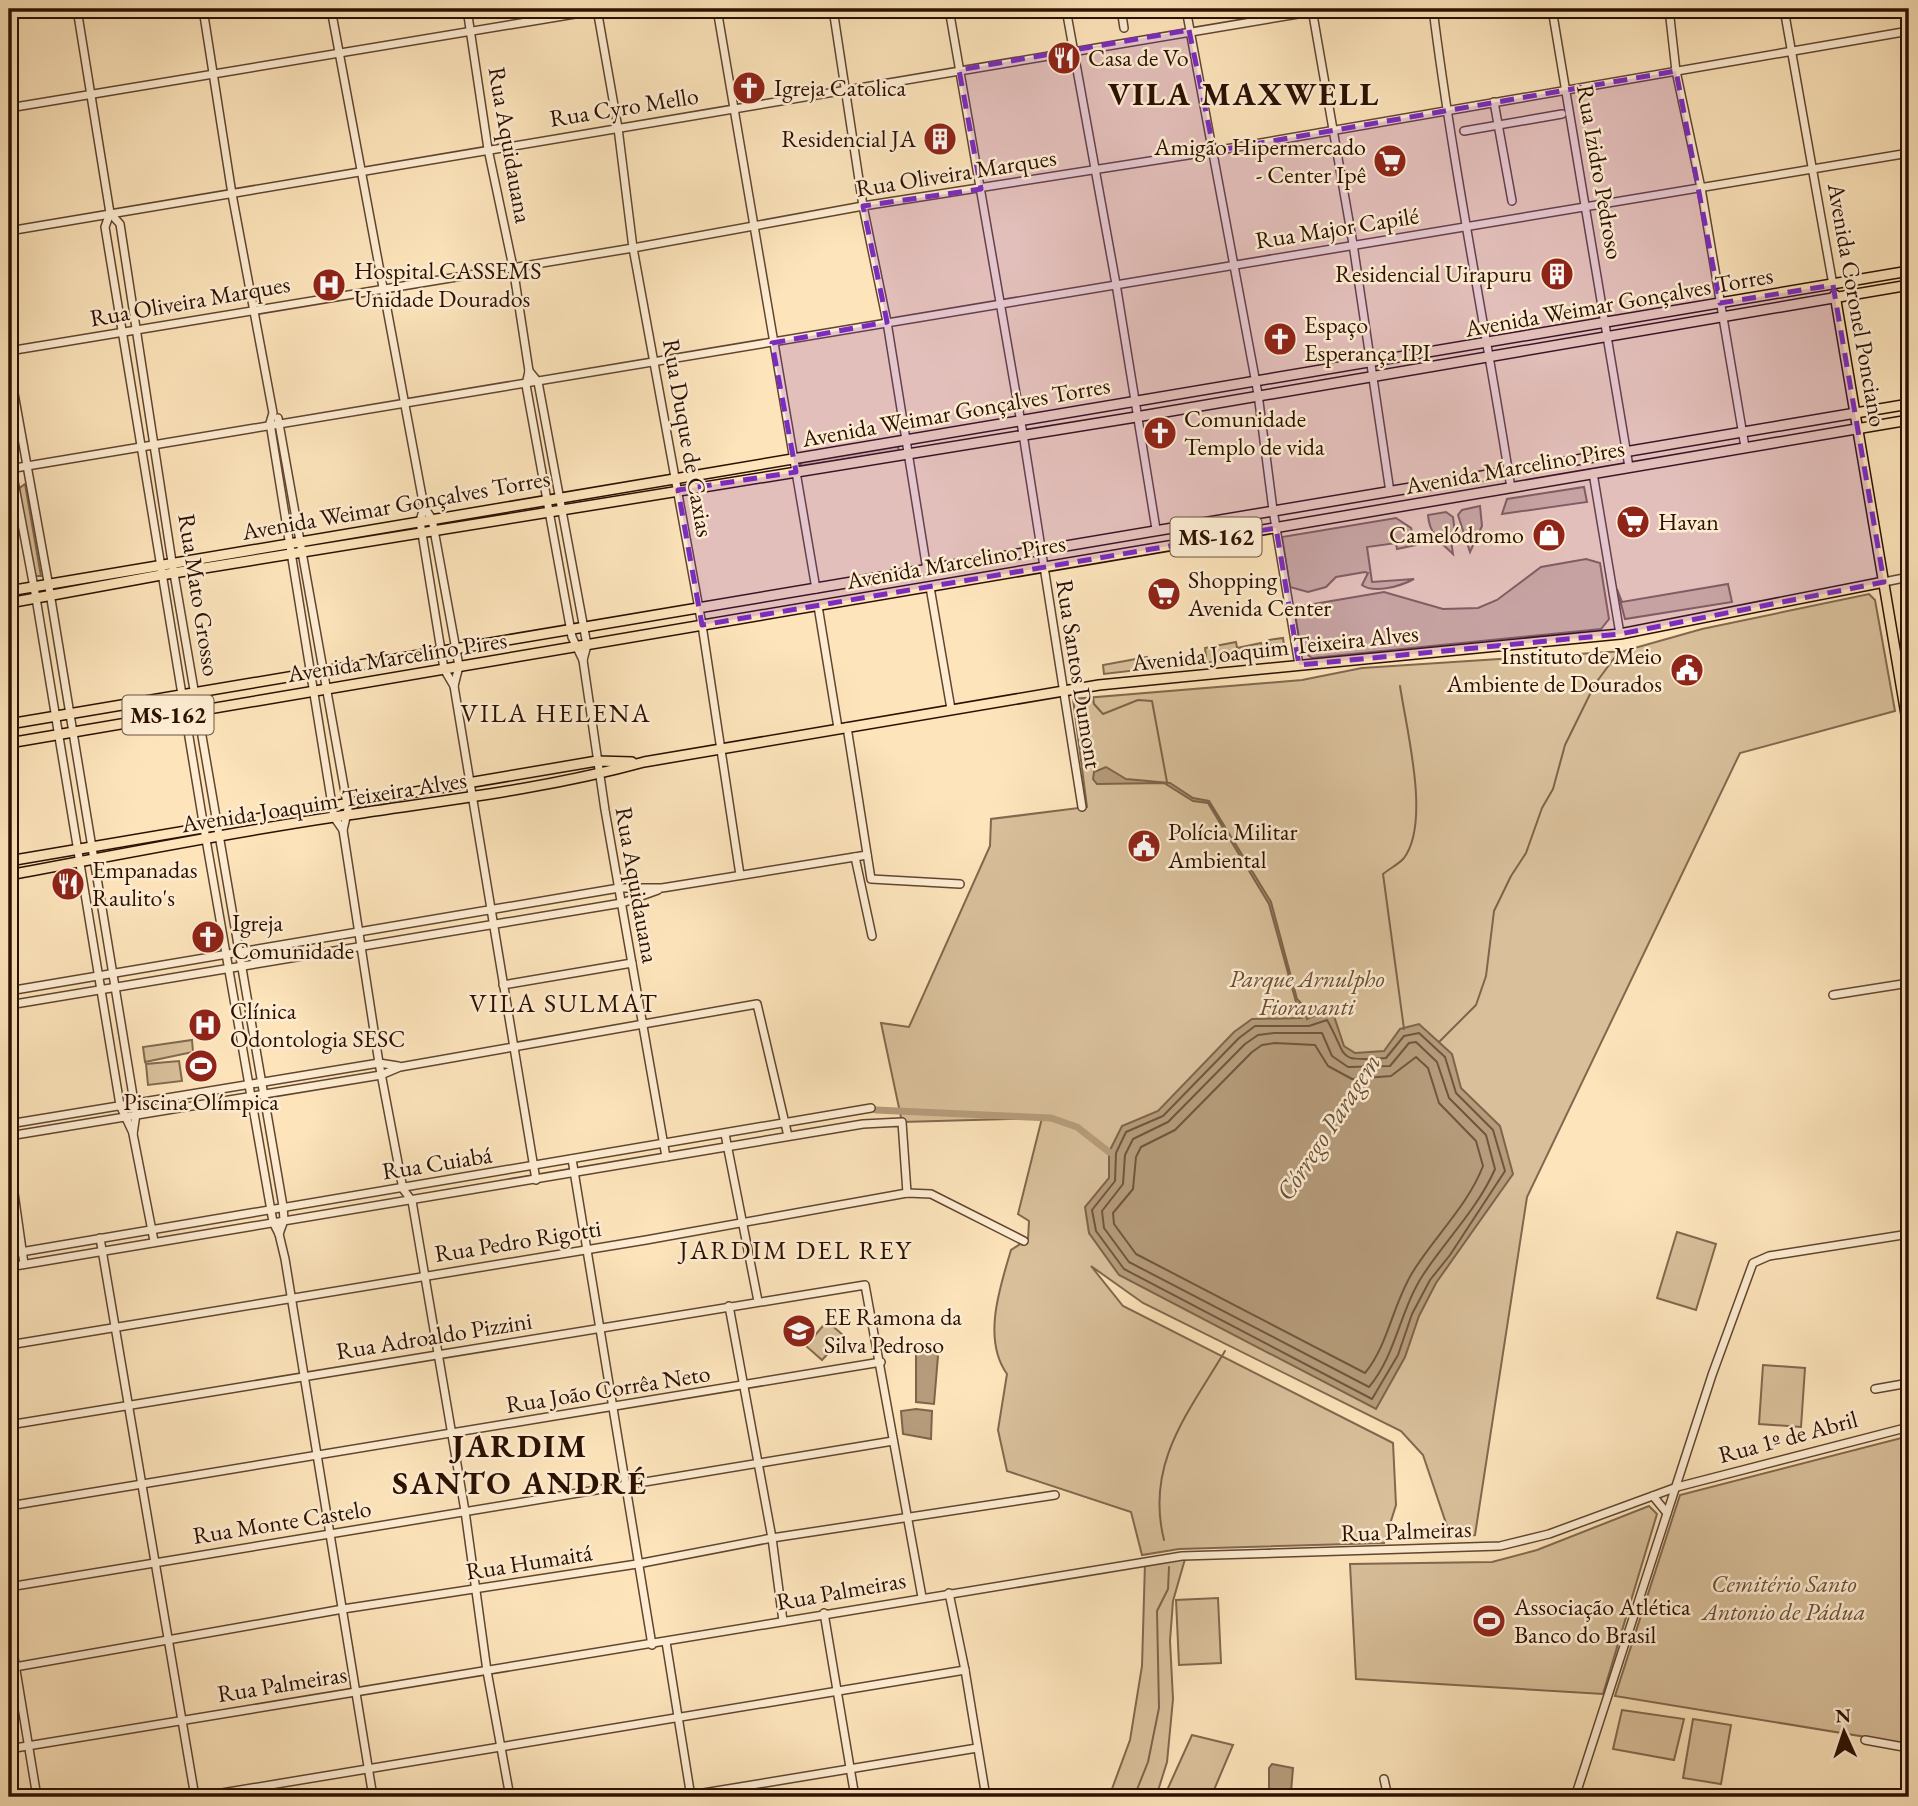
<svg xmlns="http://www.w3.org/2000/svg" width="1918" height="1806" font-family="'EB Garamond',serif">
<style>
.green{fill:#d9c09b;stroke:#82684e;stroke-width:2}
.water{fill:#b69c7b;stroke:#7e644a;stroke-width:2}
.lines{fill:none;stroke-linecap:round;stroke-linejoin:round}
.shore{stroke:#70563e;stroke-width:2}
.stream{stroke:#7e644a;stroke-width:2}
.canal{stroke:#b69c7b;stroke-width:7}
.minor-casing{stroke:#60452f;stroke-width:10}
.major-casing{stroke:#2b1000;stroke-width:12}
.minor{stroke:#feedd3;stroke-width:7}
.major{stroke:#fde4bb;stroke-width:9}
.marked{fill:#7b2cbf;fill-opacity:0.2;stroke:#7b2cbf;stroke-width:5;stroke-dasharray:14 9;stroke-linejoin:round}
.labels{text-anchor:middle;stroke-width:5;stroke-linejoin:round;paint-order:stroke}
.shield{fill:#feedd3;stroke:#6a523f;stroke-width:2}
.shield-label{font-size:23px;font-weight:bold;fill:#2b1000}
.poi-label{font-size:24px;fill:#2b1000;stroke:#feedd3;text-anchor:start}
.street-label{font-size:24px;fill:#2b1000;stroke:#feedd3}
.park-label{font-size:24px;font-style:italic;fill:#684e36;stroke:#feedd3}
.neighbourhood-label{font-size:26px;letter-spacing:2px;fill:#2b1000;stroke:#feedd3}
.water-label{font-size:26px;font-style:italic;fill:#6a4f37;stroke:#feedd3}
.district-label{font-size:32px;font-weight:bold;letter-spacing:2px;fill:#2b1000;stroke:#feedd3}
</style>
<rect width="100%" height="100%" fill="#fde4bb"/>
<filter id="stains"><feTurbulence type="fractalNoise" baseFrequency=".00286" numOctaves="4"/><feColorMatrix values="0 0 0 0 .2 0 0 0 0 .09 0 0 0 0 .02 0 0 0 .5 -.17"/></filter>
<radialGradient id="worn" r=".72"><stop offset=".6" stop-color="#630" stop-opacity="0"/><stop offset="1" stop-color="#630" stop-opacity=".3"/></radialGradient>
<g class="green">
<polygon points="898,446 899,451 801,466 801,462"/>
<polygon points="25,484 41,576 34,576 17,490"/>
<polygon points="1584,487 1587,502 1502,514 1507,499"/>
<polygon points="1480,506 1482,526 1470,552 1458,515 1462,510"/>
<path d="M 1446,512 L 1453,517 L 1455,533 L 1450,534 L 1453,554 C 1440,542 1429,533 1428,515 Z"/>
<path d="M 1396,518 L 1411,528 L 1416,545 L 1397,549 L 1396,543 L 1367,547 L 1372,582 L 1414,579 C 1401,586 1374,594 1362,585 L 1368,573 L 1365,572 L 1336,577 L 1326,587 L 1308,592 L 1290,587 L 1282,537 Z"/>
<polygon points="1586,559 1600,563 1609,619 1601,629 1312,658 1301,650 1295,613 1302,606 1384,592 1443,609 1478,608 1497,600 1541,567"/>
<polygon points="1728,584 1732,602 1625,619 1617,589 1622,602"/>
<path d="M 1869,594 L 1875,600 L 1895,711 L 1740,753 L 1527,1197 L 1475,1535 L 1451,1538 L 1423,1455 L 1401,1431 L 1143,1303 L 1091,1266 L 1123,1306 L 1393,1443 L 1396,1505 L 1384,1543 L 1179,1549 L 1142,1555 L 1131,1512 L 1007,1471 L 998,1430 L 1007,1374 C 982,1339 1000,1287 1011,1250 L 1028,1239 L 1029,1221 L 1018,1214 L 1042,1118 L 902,1122 L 881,1023 L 909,1027 L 990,846 L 991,819 L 1087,807 L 1073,699 L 1302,680 L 1362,668 L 1624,651 L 1702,629 Z"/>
<polygon points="1283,638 1285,651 1280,657 1184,664 1183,660 1206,656 1205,648 1236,642 1237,648 1261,643 1262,647 1270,646 1269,640"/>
<polygon points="1147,657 1149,665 1171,662 1172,666 1104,674 1103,665"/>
<polygon points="192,1040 193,1052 145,1062 143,1047"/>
<polygon points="179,1061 182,1081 148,1085 146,1064"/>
<polygon points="1677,1232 1716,1244 1696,1310 1657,1298"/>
<polygon points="827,1321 844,1336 822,1360 806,1346"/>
<polygon points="1763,1365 1805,1368 1801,1427 1759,1424"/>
<polygon points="1909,1436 1909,1744 1615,1696 1680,1495"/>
<polygon points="1649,1506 1657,1514 1603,1694 1356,1679 1350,1564 1492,1562 1537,1550"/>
<polygon points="1185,1559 1173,1601 1170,1641 1173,1699 1167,1762 1156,1797 1109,1797 1130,1740 1142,1666 1145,1563"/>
<polygon points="1218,1598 1221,1663 1179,1665 1176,1600"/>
<polygon points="1622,1710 1684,1719 1674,1760 1613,1749"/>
<polygon points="1693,1719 1731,1725 1721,1784 1683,1778"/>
<polygon points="1192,1735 1233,1745 1211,1797 1164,1797"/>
</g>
<g class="water">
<polygon points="1106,767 1126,779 1170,783 1193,798 1209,801 1271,902 1297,999 1304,1006 1307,1019 1327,1010 1333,1013 1344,1046 1355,1053 1384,1051 1400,1029 1419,1024 1452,1054 1461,1088 1500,1126 1513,1174 1436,1283 1419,1316 1405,1357 1376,1409 1119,1275 1089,1233 1085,1207 1109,1178 1109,1152 1122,1126 1158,1111 1234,1032 1252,1019 1302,1018 1302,1007 1296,1002 1269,904 1208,803 1193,801 1164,783 1097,784 1093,779 1094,772"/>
<polygon points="916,1350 933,1352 938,1356 934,1404 916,1402"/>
<polygon points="916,1409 932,1411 931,1439 903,1434 901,1411"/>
<polygon points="1272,1764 1293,1768 1291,1792 1287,1794 1269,1791 1269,1768"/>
</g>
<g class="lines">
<g class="shore">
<path d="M 1327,1020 C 1349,1058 1334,1062 1386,1058 L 1404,1036 L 1419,1033 L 1445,1057 L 1456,1093 L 1493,1130 L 1505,1171 L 1450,1255 L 1430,1280 L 1412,1314 L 1398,1355 L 1372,1399 L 1124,1269 L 1096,1231 L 1092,1210 L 1115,1181 L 1116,1153 L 1126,1132 L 1163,1116 L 1239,1038 L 1255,1026 L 1309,1026 Z"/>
<path d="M 1274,1033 L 1322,1033 L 1332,1056 L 1348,1067 L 1390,1066 L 1409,1043 L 1416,1042 L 1437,1062 L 1449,1098 L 1486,1135 L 1495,1169 C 1478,1208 1446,1240 1423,1275 C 1400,1310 1396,1355 1369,1387 L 1129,1262 L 1104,1228 L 1102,1211 L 1123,1184 L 1125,1155 L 1133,1139 L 1168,1122 L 1245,1044 L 1258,1035 Z"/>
<path d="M 1275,1043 L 1315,1045 L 1328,1066 L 1352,1079 L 1391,1076 L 1416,1057 L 1428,1068 L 1439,1103 L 1476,1141 L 1483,1166 C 1468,1205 1436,1235 1414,1270 C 1393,1302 1389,1344 1365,1373 L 1136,1254 L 1114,1224 L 1113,1213 L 1133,1189 L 1136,1157 L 1141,1147 L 1175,1130 L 1252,1052 L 1262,1045 Z"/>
</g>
<g class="stream">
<path d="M 1400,686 C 1406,728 1431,822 1404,858 C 1399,864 1389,869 1383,874 L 1404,1029"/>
<polyline points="1093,697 1094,704 1103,714 1138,700 1152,701 1167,782"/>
<polyline points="1439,1042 1476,1005 1486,976 1494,911 1511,876 1526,853 1542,808 1553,789 1565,745 1595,684 1615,657"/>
<path d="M 1164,1540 C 1145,1464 1188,1413 1225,1351"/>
<polyline points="1134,1797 1148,1762 1159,1708 1157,1611 1168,1589 1169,1567"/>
</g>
<polyline class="canal" points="876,1110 1051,1118 1077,1127 1109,1152"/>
<defs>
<g id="minor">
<polyline points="77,9 110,213 105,227 204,828 273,1222 279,1234 285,1259 373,1797"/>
<polyline points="203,9 232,194 273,413 270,423 334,817 343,830 379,1063 403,1189 412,1201 465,1511 487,1671 510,1797"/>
<polyline points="331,9 424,507 432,519 459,666 454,686"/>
<polyline points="467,9 488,149 513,267 529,371 526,385 572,637 583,660 605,810 666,1157"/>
<polyline points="597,9 618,128 633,248 702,625 740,875"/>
<polyline points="717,9 816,589"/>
<polyline points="833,9 863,206 887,322 927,570"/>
<polyline points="949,9 1023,434 1082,807"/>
<polyline points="1066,9 1116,284 1156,529"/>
<polyline points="1121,9 1124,28"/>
<polyline points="1186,9 1258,394 1273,510 1299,665"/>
<polyline points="1312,9 1353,244 1390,492"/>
<path d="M 1433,9 C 1453,169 1486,328 1511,488"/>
<polyline points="1552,9 1629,467"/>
<polyline points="1669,9 1676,71 1701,188 1745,447"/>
<polyline points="1784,9 1833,285"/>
<polyline points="1494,102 1512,201"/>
<polyline points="9,108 605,9"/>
<polyline points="1464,131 1562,114"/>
<polyline points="110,213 120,224 172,562 283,1206 284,1220 279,1234"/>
<polyline points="9,231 1328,9"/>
<polyline points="9,351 633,248 863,206 1214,151 1909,31"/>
<polyline points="9,366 49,587 136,1114 133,1134 154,1241"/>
<polyline points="529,371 538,382 587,645 583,660"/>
<polyline points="278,418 348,809 343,830"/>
<polyline points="9,455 36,598 120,1105 133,1133"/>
<polyline points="9,469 1909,153"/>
<polyline points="1593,473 1620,634"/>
<polyline points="424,507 420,521 444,669 454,686 536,1180"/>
<polyline points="1884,582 1909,577"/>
<polyline points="930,587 951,709"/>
<polyline points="818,606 838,728"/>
<polyline points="847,727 871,879 960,884"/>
<polyline points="855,857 872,936"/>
<polyline points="503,985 632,963"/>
<polyline points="9,991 619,888 662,888 867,855"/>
<polyline points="1833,995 1909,983"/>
<polyline points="9,1005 622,903 658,890"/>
<polyline points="9,1124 379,1063 398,1066"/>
<polyline points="725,1134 758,1301"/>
<polyline points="9,1136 381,1075 400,1067 757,1004 788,1136"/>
<polyline points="9,1158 24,1264"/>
<polyline points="572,1159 652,1645"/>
<polyline points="100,1238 195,1797"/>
<polyline points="9,1254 871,1108"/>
<polyline points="9,1267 863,1124 902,1122 907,1193"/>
<polyline points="729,1306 772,1538 783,1621"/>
<polyline points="9,1345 646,1240 907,1193 931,1194 1024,1241"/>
<polyline points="1875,1389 1909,1383"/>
<polyline points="9,1425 865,1285 922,1597"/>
<polyline points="1653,1496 1667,1513"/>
<polyline points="9,1506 881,1362"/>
<polyline points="9,1587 893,1441"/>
<polyline points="949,1593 965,1670 986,1797"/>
<polyline points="824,1613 855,1797"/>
<polyline points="9,1628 37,1797"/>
<polyline points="666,1642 691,1797"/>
<polyline points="9,1668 343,1609 637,1564 772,1538 1055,1495"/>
<polyline points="1865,1740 1909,1748"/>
<polyline points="9,1749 1182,1556 1500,1546 1549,1534 1677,1487 1909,1427"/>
<polyline points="1384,1779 1388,1797"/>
<polyline points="1446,1793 1447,1797"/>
<polyline points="198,1797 965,1670"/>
<polyline points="679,1797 977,1748"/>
<polyline points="1575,1797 1712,1375 1753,1263 1769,1256 1909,1234"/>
</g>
<g id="major">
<polyline points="1835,295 1909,732"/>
<polyline points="9,591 1909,271"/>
<polyline points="9,603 161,575 1136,417 1909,285"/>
<polyline points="9,724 1909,404"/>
<polyline points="9,743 1909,420"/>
<polyline points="9,861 597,761 632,762"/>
<path d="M 9,875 C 117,855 226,833 334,817 C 438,801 542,790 644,762 L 1099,685 L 1620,634 L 1884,582"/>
</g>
</defs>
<use href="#minor" class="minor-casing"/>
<use href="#major" class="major-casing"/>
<use href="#minor" class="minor"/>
<use href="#major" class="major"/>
</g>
<path class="marked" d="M 1189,30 L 1214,151 L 1676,71 L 1720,303 L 1833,285 L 1884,582 L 1620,634 L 1299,665 L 1276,528 L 702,625 L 678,490 L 796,472 L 772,343 L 887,322 L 863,206 L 981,189 L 959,70 Z"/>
<defs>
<symbol id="restaurant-disc" viewBox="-11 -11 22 22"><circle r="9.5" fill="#8f2418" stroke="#feedd3"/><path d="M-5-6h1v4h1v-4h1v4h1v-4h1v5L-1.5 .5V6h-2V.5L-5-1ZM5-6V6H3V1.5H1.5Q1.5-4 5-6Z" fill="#fff"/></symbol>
<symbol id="church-disc" viewBox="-11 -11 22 22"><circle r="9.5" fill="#8f2418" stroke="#feedd3"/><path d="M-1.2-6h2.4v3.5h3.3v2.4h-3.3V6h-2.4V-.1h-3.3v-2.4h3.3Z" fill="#fff"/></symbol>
<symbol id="building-disc" viewBox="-11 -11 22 22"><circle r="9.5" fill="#8f2418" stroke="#feedd3"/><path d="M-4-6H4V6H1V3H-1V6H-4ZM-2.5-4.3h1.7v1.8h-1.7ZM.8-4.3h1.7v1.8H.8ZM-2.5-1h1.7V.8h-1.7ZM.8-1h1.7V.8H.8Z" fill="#fff"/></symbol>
<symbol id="supermarket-disc" viewBox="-11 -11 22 22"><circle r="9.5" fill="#8f2418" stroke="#feedd3"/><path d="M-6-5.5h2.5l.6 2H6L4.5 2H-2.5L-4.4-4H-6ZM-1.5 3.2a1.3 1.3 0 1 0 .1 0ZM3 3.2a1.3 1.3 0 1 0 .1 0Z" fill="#fff"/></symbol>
<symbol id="hospital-disc" viewBox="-11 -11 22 22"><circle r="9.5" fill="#8f2418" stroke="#feedd3"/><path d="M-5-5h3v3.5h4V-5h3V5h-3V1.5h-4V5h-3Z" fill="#fff"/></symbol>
<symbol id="shop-disc" viewBox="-11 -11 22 22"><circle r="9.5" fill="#8f2418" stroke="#feedd3"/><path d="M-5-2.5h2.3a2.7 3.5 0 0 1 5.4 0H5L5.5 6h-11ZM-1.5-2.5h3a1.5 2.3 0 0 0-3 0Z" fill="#fff"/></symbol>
<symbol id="civic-disc" viewBox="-11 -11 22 22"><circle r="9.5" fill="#8f2418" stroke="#feedd3"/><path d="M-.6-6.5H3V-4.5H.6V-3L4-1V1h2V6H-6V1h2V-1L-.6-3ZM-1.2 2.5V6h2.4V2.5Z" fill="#fff"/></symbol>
<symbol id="stadium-disc" viewBox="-11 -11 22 22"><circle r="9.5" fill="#8f2418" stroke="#feedd3"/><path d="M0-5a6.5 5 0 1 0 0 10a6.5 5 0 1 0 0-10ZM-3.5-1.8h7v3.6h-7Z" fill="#fff"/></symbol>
<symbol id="school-disc" viewBox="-11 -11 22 22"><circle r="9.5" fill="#8f2418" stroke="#feedd3"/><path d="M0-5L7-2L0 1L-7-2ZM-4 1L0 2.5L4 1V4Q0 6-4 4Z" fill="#fff"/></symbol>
</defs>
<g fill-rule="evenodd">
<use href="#restaurant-disc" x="1045" y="39" width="38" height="38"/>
<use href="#church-disc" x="730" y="69" width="38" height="38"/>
<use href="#building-disc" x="921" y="120" width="38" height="38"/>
<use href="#supermarket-disc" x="1371" y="142" width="38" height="38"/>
<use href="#building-disc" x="1538" y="255" width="38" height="38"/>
<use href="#hospital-disc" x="310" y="266" width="38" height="38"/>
<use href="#church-disc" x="1261" y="320" width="38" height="38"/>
<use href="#church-disc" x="1141" y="414" width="38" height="38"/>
<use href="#supermarket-disc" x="1614" y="503" width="38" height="38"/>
<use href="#shop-disc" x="1530" y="516" width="38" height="38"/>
<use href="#supermarket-disc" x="1145" y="575" width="38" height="38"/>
<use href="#civic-disc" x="1668" y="651" width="38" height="38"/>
<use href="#civic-disc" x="1125" y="827" width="38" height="38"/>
<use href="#restaurant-disc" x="49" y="865" width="38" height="38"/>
<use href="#church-disc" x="189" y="918" width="38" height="38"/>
<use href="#hospital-disc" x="186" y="1006" width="38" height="38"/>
<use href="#stadium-disc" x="182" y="1047" width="38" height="38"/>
<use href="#school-disc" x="780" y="1312" width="38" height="38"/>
<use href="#stadium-disc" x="1470" y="1602" width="38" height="38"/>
</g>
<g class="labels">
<g class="shield">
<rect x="1170.5" y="517.5" width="91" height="39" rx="5"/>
<rect x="122.5" y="695.5" width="91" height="39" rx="5"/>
</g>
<g class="shield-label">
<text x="1216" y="545">MS-162</text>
<text x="168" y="723">MS-162</text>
</g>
<g class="poi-label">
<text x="1088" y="66">Casa de Vo</text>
<text x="774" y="96">Igreja Catolica</text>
<text x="916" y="147" text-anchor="end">Residencial JA</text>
<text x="1366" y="155" text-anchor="end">Amigão Hipermercado<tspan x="1366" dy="28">- Center Ipê</tspan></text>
<text x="354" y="279">Hospital CASSEMS<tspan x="354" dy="28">Unidade Dourados</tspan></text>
<text x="1532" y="282" text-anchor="end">Residencial Uirapuru</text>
<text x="1304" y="333">Espaço<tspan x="1304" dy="28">Esperança IPI</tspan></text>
<text x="1184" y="427">Comunidade<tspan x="1184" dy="28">Templo de vida</tspan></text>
<text x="1658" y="530">Havan</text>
<text x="1524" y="543" text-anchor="end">Camelódromo</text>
<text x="1188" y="588">Shopping<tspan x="1188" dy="28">Avenida Center</tspan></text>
<text x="1662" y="664" text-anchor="end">Instituto de Meio<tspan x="1662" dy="28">Ambiente de Dourados</tspan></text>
<text x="1168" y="840">Polícia Militar<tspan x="1168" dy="28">Ambiental</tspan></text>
<text x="92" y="878">Empanadas<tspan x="92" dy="28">Raulito's</tspan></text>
<text x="232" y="931">Igreja<tspan x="232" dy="28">Comunidade</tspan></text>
<text x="230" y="1019">Clínica<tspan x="230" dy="28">Odontologia SESC</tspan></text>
<text x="201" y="1110" text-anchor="middle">Piscina Olímpica</text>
<text x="824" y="1325">EE Ramona da<tspan x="824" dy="28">Silva Pedroso</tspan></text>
<text x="1514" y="1615">Associação Atlética<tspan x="1514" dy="28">Banco do Brasil</tspan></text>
</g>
<g class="street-label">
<text transform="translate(624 107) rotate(-9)" y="8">Rua Cyro Mello</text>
<text transform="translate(510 145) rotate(80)" y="8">Rua Aquidauana</text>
<text transform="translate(1600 172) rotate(80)" y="8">Rua Izidro Pedroso</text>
<text transform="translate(956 173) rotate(-9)" y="8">Rua Oliveira Marques</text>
<text transform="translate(1337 228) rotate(-9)" y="8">Rua Major Capilé</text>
<text transform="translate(190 301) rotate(-10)" y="8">Rua Oliveira Marques</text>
<text transform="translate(1619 302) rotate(-10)" y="8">Avenida Weimar Gonçalves Torres</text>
<text transform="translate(1857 305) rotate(80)" y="8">Avenida Coronel Ponciano</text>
<text transform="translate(956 412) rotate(-10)" y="8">Avenida Weimar Gonçalves Torres</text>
<text transform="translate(688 438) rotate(80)" y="8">Rua Duque de Caxias</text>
<text transform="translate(1515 467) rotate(-10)" y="8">Avenida Marcelino Pires</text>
<text transform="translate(396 505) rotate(-10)" y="8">Avenida Weimar Gonçalves Torres</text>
<text transform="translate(956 562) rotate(-10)" y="8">Avenida Marcelino Pires</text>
<text transform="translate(199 595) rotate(81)" y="8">Rua Mato Grosso</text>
<text transform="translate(1275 648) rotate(-6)" y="8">Avenida Joaquim Teixeira Alves</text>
<text transform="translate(397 657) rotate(-9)" y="8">Avenida Marcelino Pires</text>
<text transform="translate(1079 674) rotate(81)" y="8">Rua Santos Dumont</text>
<text transform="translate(324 802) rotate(-9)" y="8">Avenida Joaquim Teixeira Alves</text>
<text transform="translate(637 885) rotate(80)" y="8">Rua Aquidauana</text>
<text transform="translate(437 1163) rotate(-9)" y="8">Rua Cuiabá</text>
<text transform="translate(518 1241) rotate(-9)" y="8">Rua Pedro Rigotti</text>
<text transform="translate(434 1336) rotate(-9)" y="8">Rua Adroaldo Pizzini</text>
<text transform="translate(608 1389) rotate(-9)" y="8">Rua João Corrêa Neto</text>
<text transform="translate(1788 1437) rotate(-15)" y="8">Rua 1º de Abril</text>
<text transform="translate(282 1522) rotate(-9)" y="8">Rua Monte Castelo</text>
<text transform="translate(1406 1531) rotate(-2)" y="8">Rua Palmeiras</text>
<text transform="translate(529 1562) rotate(-9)" y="8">Rua Humaitá</text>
<text transform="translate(841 1591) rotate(-10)" y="8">Rua Palmeiras</text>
<text transform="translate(282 1684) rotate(-9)" y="8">Rua Palmeiras</text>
</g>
<g class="park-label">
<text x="1307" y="987">Parque Arnulpho<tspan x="1307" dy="28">Fioravanti</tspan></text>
<text x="1784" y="1592">Cemitério Santo<tspan x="1784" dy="28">Antonio de Pádua</tspan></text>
</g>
<g class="neighbourhood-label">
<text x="556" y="722">VILA HELENA</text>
<text x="564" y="1012">VILA SULMAT</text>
<text x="796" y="1259">JARDIM DEL REY</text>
</g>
<g class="water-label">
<text transform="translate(1328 1127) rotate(-57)" y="9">Córrego Paragem</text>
</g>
<g class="district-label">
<text x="1244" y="105">VILA MAXWELL</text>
<text x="520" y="1457">JARDIM<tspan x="520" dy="37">SANTO ANDRÉ</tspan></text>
</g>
</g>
<rect width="1918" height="1806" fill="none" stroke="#fde4bb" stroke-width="35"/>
<rect x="10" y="10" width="1897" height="1785" fill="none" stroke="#2b1000" stroke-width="3.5"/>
<rect x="18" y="18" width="1883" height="1771" fill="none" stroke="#2b1000" stroke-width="2"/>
<g transform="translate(1844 1732) rotate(357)" stroke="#feedd3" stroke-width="5" paint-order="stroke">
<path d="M0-5L12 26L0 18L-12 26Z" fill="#2b1000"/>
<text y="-10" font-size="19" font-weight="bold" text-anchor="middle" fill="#2b1000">N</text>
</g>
<rect width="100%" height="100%" filter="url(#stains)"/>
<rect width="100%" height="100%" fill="url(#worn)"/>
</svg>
